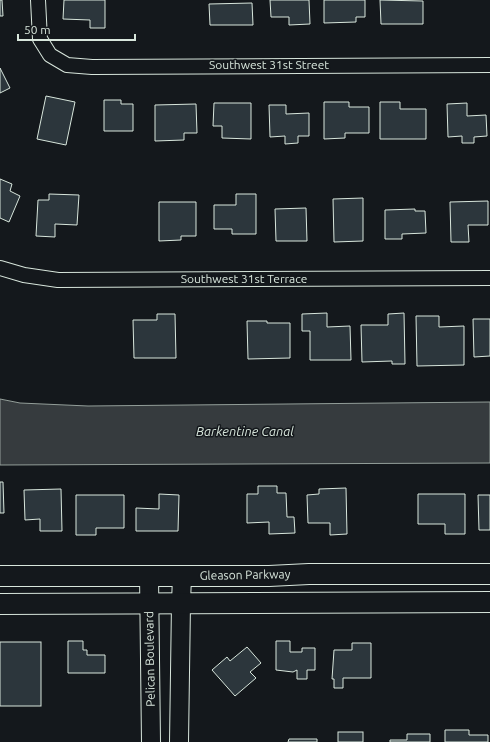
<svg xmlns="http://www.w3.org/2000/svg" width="490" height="742" font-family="Ubuntu,sans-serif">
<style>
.water{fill:#363b3e;stroke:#939e99}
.building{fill:#2c363c;stroke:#d8e6dc}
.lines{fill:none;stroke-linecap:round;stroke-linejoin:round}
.minor-casing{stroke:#d8e6dc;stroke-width:16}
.tertiary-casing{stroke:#d8e6dc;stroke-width:20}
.secondary-casing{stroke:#d8e6dc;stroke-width:22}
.minor{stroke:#14181c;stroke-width:14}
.tertiary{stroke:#14181c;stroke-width:18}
.secondary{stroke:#14181c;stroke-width:20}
.labels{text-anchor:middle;stroke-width:3;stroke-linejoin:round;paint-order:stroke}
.street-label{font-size:12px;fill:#d8e6dc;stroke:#14181c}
.water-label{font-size:13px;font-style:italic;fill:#d8e6dc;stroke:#14181c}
</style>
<rect width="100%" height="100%" fill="#14181c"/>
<polygon class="water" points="0,399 20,403 88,406 490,402 490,463 0,465"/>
<g class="building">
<polygon points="0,0 2,0 3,16 0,16"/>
<polygon points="64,0 105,0 105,28 90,28 90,20 63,19"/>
<polygon points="270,0 309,0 310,24 289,25 289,17 271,17"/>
<polygon points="324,0 365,0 365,17 356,17 356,22 324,23"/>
<polygon points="380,0 423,1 423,24 381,24"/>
<polygon points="252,3 253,25 210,25 209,4"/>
<polygon points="0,68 10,88 0,93"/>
<polygon points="46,96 75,102 66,145 37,139"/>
<polygon points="104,100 121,100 121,104 133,104 133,131 104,131"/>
<polygon points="324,102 349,102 349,107 369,107 369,133 345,133 345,138 324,139"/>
<polygon points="380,102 400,102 400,109 426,109 426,139 380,139"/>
<polygon points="214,103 251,103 251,139 222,138 222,126 213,126"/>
<polygon points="467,103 467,116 486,115 487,136 474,137 474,143 462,143 462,136 448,137 447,104"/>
<polygon points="196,104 197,133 184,133 184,140 155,141 155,105"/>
<polygon points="269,105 286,105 286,114 309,113 309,136 298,136 298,143 285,144 285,136 270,137"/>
<polygon points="0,179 12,184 10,191 20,196 9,222 0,218"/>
<polygon points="49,194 79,195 77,225 55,224 55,237 36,236 38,200 49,200"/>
<polygon points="236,194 256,194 256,234 232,234 232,229 214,229 214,205 236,205"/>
<polygon points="363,198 363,241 334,242 333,199"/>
<polygon points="488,201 488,225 468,225 469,242 451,242 450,202"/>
<polygon points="159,202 196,202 196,236 181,236 181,240 159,241"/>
<polygon points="306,208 307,241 276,241 275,209"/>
<polygon points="415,209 415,211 425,211 426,233 402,234 402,239 385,239 385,210"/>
<polygon points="327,313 327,327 350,326 351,360 310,360 310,331 302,331 302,314"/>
<polygon points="404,313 405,364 392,364 392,361 362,362 361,325 388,325 388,314"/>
<polygon points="157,314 175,314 176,358 134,358 133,320 157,320"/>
<polygon points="416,316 439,316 439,327 464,326 464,365 417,366"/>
<polygon points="473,319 490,319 490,356 474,357"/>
<polygon points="247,321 267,321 267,323 290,323 290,358 248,359"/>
<polygon points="0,482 3,482 4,513 0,513"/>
<polygon points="258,486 277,486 277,493 286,493 287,517 294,517 295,533 269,534 269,522 247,523 247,494 258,494"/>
<polygon points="346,488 347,534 330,535 330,523 308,523 307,495 319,494 319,489"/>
<polygon points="61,489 62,531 40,531 40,519 25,520 24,490"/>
<polygon points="159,494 179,495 178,531 136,531 136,508 159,509"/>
<polygon points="418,494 465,494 465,534 445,534 445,524 418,524"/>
<polygon points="76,495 124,495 124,528 96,528 96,535 76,535"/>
<polygon points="478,495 490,495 490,530 479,530"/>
<polygon points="68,641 83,641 83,650 87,650 87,655 105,655 105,673 68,673"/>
<polygon points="276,641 290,641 290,652 302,652 302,648 315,648 315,670 307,670 307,679 297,679 297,670 293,672 276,670"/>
<rect x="0" y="642" width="41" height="64"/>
<polygon points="352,643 371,643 371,678 343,678 343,688 334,688 334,679 332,679 334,650 352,650"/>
<polygon points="247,647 261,663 250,672 256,678 235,696 212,670 227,657 230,661"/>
<polygon points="445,730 469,730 469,735 488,735 488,742 445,742"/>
<rect x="338" y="732" width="25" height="10"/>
<polygon points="407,734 430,734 430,742 390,742 390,740 407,740"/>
<polygon points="289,739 317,739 317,742 288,742"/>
</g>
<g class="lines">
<defs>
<g id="minor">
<polyline points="38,0 40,39 50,55 67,65 92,67 490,65"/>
<polyline points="0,268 24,275 58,280 490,278"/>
</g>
<g id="tertiary">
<polyline points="149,575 151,742"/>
<polyline points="179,742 181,603 182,576"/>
</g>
<g id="secondary">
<polyline points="0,576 269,576 309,574 490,574"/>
<polyline points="0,604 490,602"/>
</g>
</defs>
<use href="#minor" class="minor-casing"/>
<use href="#tertiary" class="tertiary-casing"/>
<use href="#secondary" class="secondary-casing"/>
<use href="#minor" class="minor"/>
<use href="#tertiary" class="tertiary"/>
<use href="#secondary" class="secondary"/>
</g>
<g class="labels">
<g class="street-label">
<text x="269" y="69">Southwest 31st Street</text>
<text x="244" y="283">Southwest 31st Terrace</text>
<text transform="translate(245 575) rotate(-1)" y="4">Gleason Parkway</text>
<text transform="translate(150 659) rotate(-91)" y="4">Pelican Boulevard</text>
</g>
<g class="water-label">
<text x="245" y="436">Barkentine Canal</text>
</g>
</g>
<path d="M18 34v6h117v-6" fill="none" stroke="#d8e6dc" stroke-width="2"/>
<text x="24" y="34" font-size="12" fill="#d8e6dc" stroke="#14181c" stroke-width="3" paint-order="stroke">50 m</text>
</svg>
